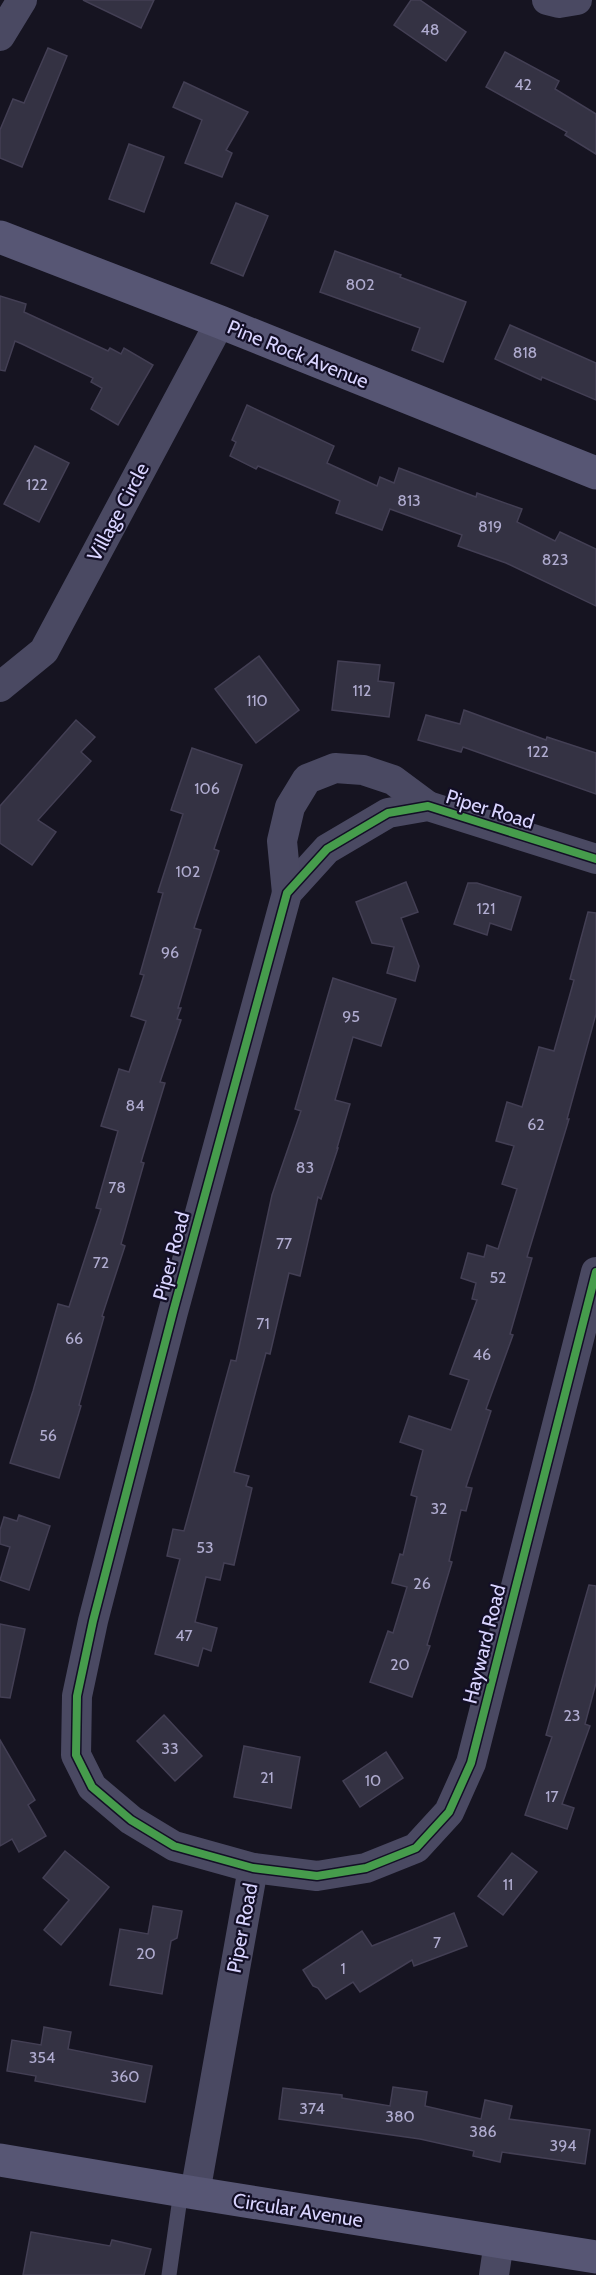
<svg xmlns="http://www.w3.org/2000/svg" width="596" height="2275" font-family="Cabin,sans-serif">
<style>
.building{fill:#343243;stroke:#433f54;stroke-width:1.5}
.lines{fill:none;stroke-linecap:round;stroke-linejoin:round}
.lane{stroke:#4a4962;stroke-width:15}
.street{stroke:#4a4962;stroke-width:30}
.secondary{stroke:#575674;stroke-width:33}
.cycleway-casing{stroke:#130f26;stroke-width:11}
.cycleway{stroke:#469c4c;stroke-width:8}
.labels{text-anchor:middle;stroke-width:4.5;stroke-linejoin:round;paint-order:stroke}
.number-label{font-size:16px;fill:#b0acd0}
.street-label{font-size:20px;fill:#d9d4ff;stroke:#130f26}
</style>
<rect width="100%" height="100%" fill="#161421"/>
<g class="building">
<polygon points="83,0 154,0 141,28"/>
<polygon points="411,0 420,0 466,32 446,61 394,25"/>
<polygon points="48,48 67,56 22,167 0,158 0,130 13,99 24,103"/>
<polygon points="505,52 559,81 555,89 596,114 596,154 565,135 567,132 486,87"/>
<polygon points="184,82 248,112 226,150 232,153 222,177 185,163 202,120 173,107"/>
<polygon points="129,144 164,157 144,212 109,199"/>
<polygon points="236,203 268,216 243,276 211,263"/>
<polygon points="335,251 401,275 400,277 466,302 443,362 412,350 420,328 320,292"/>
<polygon points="0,296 26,304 24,312 108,351 110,348 121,354 124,348 153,365 118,425 91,409 102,388 91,382 93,378 22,344 15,341 5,371 0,370"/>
<polygon points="510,325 596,363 596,400 542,377 541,380 495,359"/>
<polygon points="247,405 334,446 327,463 377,486 380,477 394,483 399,468 476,497 477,493 522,509 517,522 555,541 560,532 596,549 596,606 506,563 458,546 462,535 390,509 382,530 336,513 340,501 258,466 256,469 230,456 236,442 232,440"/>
<polygon points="35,446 69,463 39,522 4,504"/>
<polygon points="259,656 299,710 256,743 215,689"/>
<polygon points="338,661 380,665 378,681 394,683 389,717 332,710"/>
<polygon points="464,710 546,740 547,737 596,753 596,794 463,747 461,752 418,740 426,715 460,724"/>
<polygon points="76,720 95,737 81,752 91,761 38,820 56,832 32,865 0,843 0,806"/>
<polygon points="192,748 242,765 214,849 219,851 194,928 201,930 178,1008 181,1008 177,1019 181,1020 160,1082 165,1083 141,1162 144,1163 121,1244 125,1246 102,1316 104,1317 79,1405 81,1406 59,1478 10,1463 33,1391 58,1304 69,1307 101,1209 96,1208 118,1131 101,1126 119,1069 129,1072 146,1021 131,1016 144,975 140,974 163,893 158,892 183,814 171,810"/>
<polygon points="406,882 418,912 401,918 419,966 415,981 387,973 394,947 372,943 356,902"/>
<polygon points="468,883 477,883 521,897 511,930 490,923 487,935 454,924"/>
<polygon points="588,912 596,913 596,1014 567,1119 569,1119 527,1257 532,1258 510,1334 513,1335 486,1409 491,1411 466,1487 472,1488 466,1511 461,1510 449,1561 452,1562 427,1645 430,1646 412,1697 370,1682 388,1631 393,1633 407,1587 392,1583 400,1554 403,1555 417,1497 411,1495 423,1450 400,1442 409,1416 451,1430 469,1380 450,1374 477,1300 472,1299 476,1283 461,1278 468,1253 484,1257 487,1245 498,1249 517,1189 502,1184 514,1146 496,1141 507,1102 522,1107 539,1047 554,1051 574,980 570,979"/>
<polygon points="333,978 396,999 381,1046 353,1037 335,1100 350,1104 337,1148 338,1148 321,1199 318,1197 300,1276 289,1273 270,1354 266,1353 234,1472 249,1476 246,1486 252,1488 234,1565 224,1563 220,1580 206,1577 195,1622 217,1628 211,1651 203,1648 198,1666 155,1654 180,1559 167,1556 173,1529 184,1531 231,1360 236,1361 272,1195 301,1111 295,1109"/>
<polygon points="19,1515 50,1526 29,1590 0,1580 10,1547 0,1544 0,1530 4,1517 17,1521"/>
<polygon points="589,1585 596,1586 596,1683 585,1724 590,1726 562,1804 574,1808 567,1829 525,1815 552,1737 546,1735"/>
<polygon points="0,1624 25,1629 10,1698 0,1697"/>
<polygon points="164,1715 202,1756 175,1781 137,1741"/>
<polygon points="0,1740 35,1800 28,1805 46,1836 19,1852 12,1839 0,1846"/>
<polygon points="244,1746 300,1757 291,1808 234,1797"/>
<polygon points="386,1752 403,1778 360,1807 343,1781"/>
<polygon points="65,1851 109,1887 61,1945 44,1930 69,1900 43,1878"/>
<polygon points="512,1853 537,1872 503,1915 478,1896"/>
<polygon points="153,1906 182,1911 177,1938 171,1941 162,1994 110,1985 120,1929 148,1934"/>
<polygon points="454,1913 467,1946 414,1966 412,1960 360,1992 353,1982 326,1999 318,1988 313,1986 303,1970 362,1931 372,1946"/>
<polygon points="44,2027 71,2032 68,2049 152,2066 145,2102 35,2081 36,2076 7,2071 12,2040 41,2045"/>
<polygon points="393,2087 427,2092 425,2106 481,2119 485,2100 512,2106 509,2119 590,2130 585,2164 502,2152 500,2162 473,2156 474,2151 420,2139 279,2119 283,2088 342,2095 342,2098 390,2106"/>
<polygon points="31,2232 110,2246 112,2240 151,2249 144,2275 23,2275"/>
</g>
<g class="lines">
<polyline class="lane" points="169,2275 181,2191"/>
<g class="street">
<polyline points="547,0 559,3 577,0"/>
<polyline points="0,36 22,0"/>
<polyline points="0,687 44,651 220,322"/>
<polyline points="596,859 428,806 388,813 327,849 287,893 173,1312 93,1621 77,1696 76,1755 92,1787 131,1820 174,1846 253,1868 317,1876 366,1868 416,1848 449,1812 471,1763 596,1272"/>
<polyline points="287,893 282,841 290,807 307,779 335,768 363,770 393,780 428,806"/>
<polyline points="195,2193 253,1868"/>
<polyline points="494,2275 499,2242"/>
</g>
<g class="secondary">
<polyline points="0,237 220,322 596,473"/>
<polyline points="0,2160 195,2193 596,2257"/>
</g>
<defs>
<polyline id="cycleway" points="596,859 428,806 388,813 327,849 287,893 173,1312 93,1621 77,1696 76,1755 92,1787 131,1820 174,1846 253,1868 317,1876 366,1868 416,1848 449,1812 471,1763 596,1272"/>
</defs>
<use href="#cycleway" class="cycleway-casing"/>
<use href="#cycleway" class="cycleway"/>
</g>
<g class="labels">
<g class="number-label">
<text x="430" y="35">48</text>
<text x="523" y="90">42</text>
<text x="360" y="290">802</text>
<text x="525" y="358">818</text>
<text x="37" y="490">122</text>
<text x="409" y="506">813</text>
<text x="490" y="532">819</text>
<text x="555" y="565">823</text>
<text x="362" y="696">112</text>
<text x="257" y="706">110</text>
<text x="538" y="757">122</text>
<text x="207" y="794">106</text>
<text x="188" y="877">102</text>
<text x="486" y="914">121</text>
<text x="170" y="958">96</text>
<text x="351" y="1022">95</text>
<text x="135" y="1111">84</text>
<text x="536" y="1130">62</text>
<text x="305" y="1173">83</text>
<text x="117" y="1193">78</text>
<text x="284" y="1249">77</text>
<text x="101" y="1268">72</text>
<text x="498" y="1283">52</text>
<text x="263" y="1329">71</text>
<text x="74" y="1344">66</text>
<text x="482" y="1360">46</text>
<text x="48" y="1441">56</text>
<text x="439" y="1514">32</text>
<text x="205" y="1553">53</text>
<text x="422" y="1589">26</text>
<text x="184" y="1641">47</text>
<text x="400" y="1670">20</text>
<text x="572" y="1721">23</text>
<text x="170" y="1754">33</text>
<text x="267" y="1783">21</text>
<text x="373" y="1786">10</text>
<text x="552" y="1802">17</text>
<text x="508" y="1890">11</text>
<text x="437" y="1948">7</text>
<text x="146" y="1959">20</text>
<text x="343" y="1974">1</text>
<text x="42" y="2063">354</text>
<text x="125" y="2082">360</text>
<text x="312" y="2114">374</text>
<text x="400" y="2122">380</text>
<text x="483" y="2137">386</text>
<text x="563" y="2151">394</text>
</g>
<g class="street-label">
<text transform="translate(298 354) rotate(22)" y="7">Pine Rock Avenue</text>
<text transform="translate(118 512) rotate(-62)" y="7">Village Circle</text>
<text transform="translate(490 809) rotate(17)" y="7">Piper Road</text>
<text transform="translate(171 1256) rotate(-75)" y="7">Piper Road</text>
<text transform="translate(484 1644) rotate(-76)" y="7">Hayward Road</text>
<text transform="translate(242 1928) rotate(-79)" y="7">Piper Road</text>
<text transform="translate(298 2210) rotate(9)" y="7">Circular Avenue</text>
</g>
</g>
</svg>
